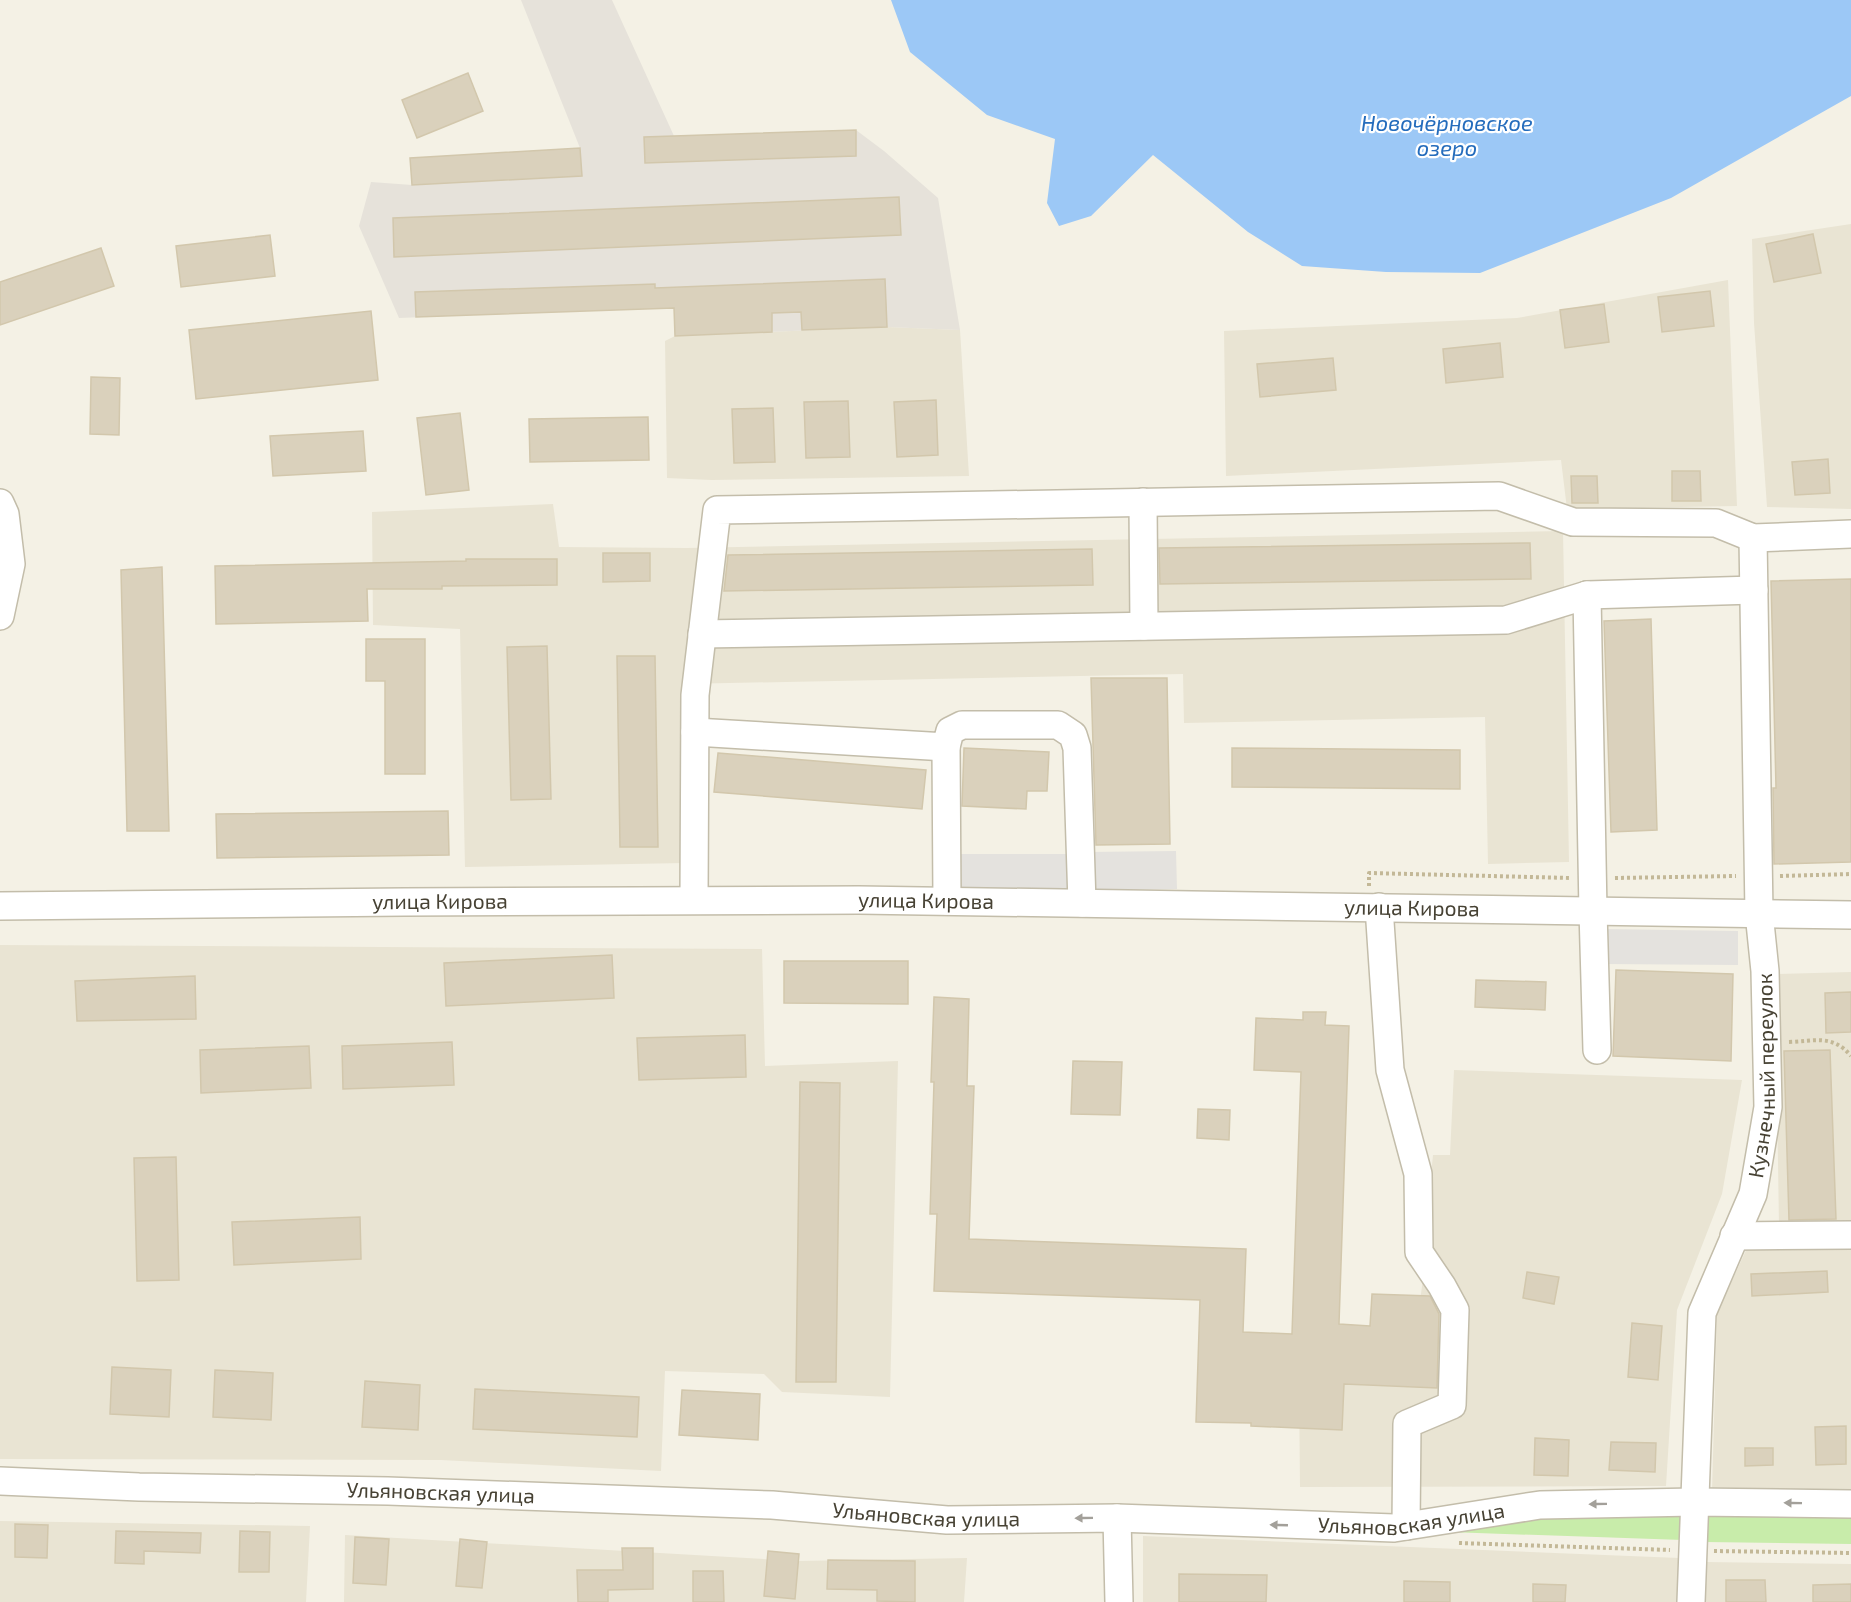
<svg xmlns="http://www.w3.org/2000/svg" width="1851" height="1602" font-family="'Exo 2',sans-serif">
<style>
.residential{fill:#e9e4d3}
.industrial{fill:#e6e2da}
.green{fill:#c8ecaa}
.parking{fill:#e4e2de}
.water{fill:#9cc8f6}
.building{fill:#dad1bc;stroke:#d2c7ac;stroke-width:1.5}
.lines{fill:none;stroke-linecap:round;stroke-linejoin:round}
.minor-casing{stroke:#c3bdaa;stroke-width:30}
.path{stroke:#c3b897;stroke-width:4;stroke-dasharray:3 3;stroke-linecap:butt}
.minor{stroke:#fff;stroke-width:27}
.oneway{fill:#a3a09a}
.labels{text-anchor:middle;stroke-width:4.5;stroke-linejoin:round;paint-order:stroke}
.street-label{font-size:21px;fill:#474234;stroke:#fff}
.water-label{font-size:22px;font-style:italic;fill:#246cbc;stroke:#fff}
</style>
<rect width="100%" height="100%" fill="#f4f1e5"/>
<g class="residential">
<polygon points="1851,224 1851,509 1767,507 1754,323 1752,239"/>
<polygon points="1728,280 1737,506 1567,509 1561,460 1226,476 1224,331 1517,318"/>
<polygon points="887,327 960,330 969,476 712,480 667,478 665,341 675,336"/>
<polygon points="553,504 559,547 687,548 1563,531 1569,862 1488,864 1485,717 1184,723 1183,674 682,684 685,863 465,867 460,629 373,625 372,512"/>
<polygon points="0,945 762,949 765,1066 898,1061 890,1397 782,1392 764,1374 665,1371 661,1471 441,1460 0,1459"/>
<polygon points="1851,972 1851,1222 1779,1226 1775,974"/>
<polygon points="1454,1070 1742,1080 1722,1194 1677,1310 1666,1486 1300,1487 1299,1382 1410,1377 1426,1256 1425,1237 1433,1155 1450,1155"/>
<polygon points="1851,1245 1851,1492 1712,1491 1717,1313 1748,1246"/>
<polygon points="0,1521 310,1526 306,1602 0,1602"/>
<polygon points="345,1535 798,1561 967,1558 964,1602 344,1602"/>
<polygon points="1143,1536 1679,1558 1679,1602 1143,1602"/>
<polygon points="1705,1562 1851,1564 1851,1602 1704,1602"/>
</g>
<polygon class="industrial" points="521,0 612,0 674,136 856,130 884,151 938,198 960,330 887,327 675,336 674,307 399,318 359,226 371,182 412,185 410,158 580,148"/>
<g class="green">
<polygon points="1707,1510 1851,1510 1851,1544 1705,1542"/>
<polygon points="1539,1512 1683,1512 1683,1540 1449,1532"/>
</g>
<g class="parking">
<polygon points="1176,851 1177,889 1088,890 1087,852"/>
<rect x="958" y="854" width="114" height="35"/>
<polygon points="1603,929 1738,931 1738,965 1603,964"/>
</g>
<polygon class="water" points="891,0 1851,0 1851,96 1671,198 1480,273 1386,272 1302,266 1248,232 1153,155 1091,216 1059,226 1047,203 1055,139 987,115 910,52"/>
<g class="building">
<polygon points="468,73 483,111 417,138 402,100"/>
<polygon points="856,130 856,156 645,163 644,137"/>
<polygon points="580,148 582,176 412,185 410,158"/>
<polygon points="899,197 901,235 394,257 393,218"/>
<polygon points="1813,234 1821,273 1774,282 1766,244"/>
<polygon points="270,235 275,276 181,287 176,246"/>
<polygon points="101,248 114,286 0,325 0,282"/>
<polygon points="885,279 887,327 802,330 801,312 772,313 772,332 675,336 674,308 416,317 415,292 655,284 655,288"/>
<polygon points="1710,291 1714,326 1662,332 1658,297"/>
<polygon points="1604,304 1609,342 1565,348 1560,310"/>
<polygon points="371,311 378,380 196,399 189,330"/>
<polygon points="1500,343 1503,377 1446,383 1443,349"/>
<polygon points="1333,358 1336,390 1260,397 1257,364"/>
<polygon points="91,377 120,378 119,435 90,434"/>
<polygon points="936,400 938,455 897,457 894,402"/>
<polygon points="848,401 850,457 806,458 804,402"/>
<polygon points="773,408 775,462 734,463 732,409"/>
<polygon points="460,413 469,490 426,495 417,418"/>
<polygon points="648,417 649,460 530,462 529,419"/>
<polygon points="363,431 366,471 273,476 270,436"/>
<polygon points="1828,459 1830,493 1795,495 1792,462"/>
<polygon points="1672,471 1700,471 1701,501 1672,501"/>
<polygon points="1571,476 1597,476 1598,503 1572,503"/>
<polygon points="1530,543 1531,579 1160,584 1159,548"/>
<polygon points="1092,549 1093,585 724,591 728,555"/>
<polygon points="603,553 650,553 650,581 603,582"/>
<polygon points="466,559 557,559 557,585 442,586 442,589 367,589 368,621 216,624 215,566 466,561"/>
<polygon points="162,567 169,831 127,831 121,570"/>
<polygon points="1851,579 1851,862 1774,864 1773,788 1776,788 1771,581"/>
<polygon points="1651,619 1657,830 1611,832 1604,621"/>
<polygon points="366,639 425,639 425,774 385,774 385,681 366,681"/>
<polygon points="547,646 551,799 511,800 507,647"/>
<polygon points="617,656 655,656 658,847 620,847"/>
<polygon points="1091,678 1167,678 1170,844 1096,845"/>
<polygon points="964,748 1049,752 1047,791 1027,791 1026,809 962,806"/>
<polygon points="1232,748 1460,750 1460,789 1232,787"/>
<polygon points="718,753 926,770 922,809 714,792"/>
<polygon points="448,811 449,855 217,858 216,814"/>
<polygon points="612,955 614,998 446,1006 444,963"/>
<polygon points="784,961 908,961 908,1004 784,1003"/>
<polygon points="1616,970 1733,974 1731,1061 1613,1056"/>
<polygon points="195,976 196,1019 77,1021 75,981"/>
<polygon points="1476,980 1546,982 1545,1010 1475,1007"/>
<polygon points="1851,992 1851,1032 1826,1033 1825,993"/>
<polygon points="934,997 969,999 967,1086 974,1086 969,1239 1246,1249 1243,1332 1292,1334 1301,1072 1254,1070 1256,1018 1303,1020 1303,1012 1326,1012 1325,1025 1349,1026 1339,1324 1370,1326 1372,1294 1430,1296 1439,1314 1437,1388 1344,1384 1342,1430 1251,1426 1251,1423 1196,1422 1200,1300 934,1291 937,1214 930,1214 934,1082 931,1082"/>
<polygon points="745,1035 746,1077 639,1080 637,1038"/>
<polygon points="452,1042 454,1085 343,1089 342,1046"/>
<polygon points="309,1046 311,1088 201,1093 200,1050"/>
<polygon points="1830,1050 1836,1219 1789,1220 1784,1051"/>
<polygon points="1073,1061 1122,1062 1120,1115 1071,1114"/>
<polygon points="800,1082 840,1083 836,1382 796,1382"/>
<polygon points="1198,1109 1230,1110 1229,1140 1197,1138"/>
<polygon points="176,1157 179,1280 137,1281 134,1158"/>
<polygon points="360,1217 361,1259 234,1265 232,1222"/>
<polygon points="1827,1271 1828,1292 1752,1296 1751,1274"/>
<polygon points="1527,1272 1559,1277 1554,1304 1523,1298"/>
<polygon points="1632,1323 1662,1326 1658,1380 1628,1377"/>
<polygon points="112,1367 171,1370 169,1417 110,1414"/>
<polygon points="215,1370 273,1373 271,1420 213,1417"/>
<polygon points="365,1381 420,1385 418,1430 362,1427"/>
<polygon points="475,1389 639,1397 637,1437 473,1429"/>
<polygon points="682,1390 760,1394 758,1440 679,1435"/>
<polygon points="1846,1426 1846,1464 1816,1465 1815,1427"/>
<polygon points="1535,1438 1569,1440 1568,1476 1534,1475"/>
<polygon points="1611,1442 1656,1443 1655,1472 1609,1470"/>
<polygon points="1745,1448 1773,1448 1773,1465 1745,1466"/>
<polygon points="15,1524 48,1525 47,1558 15,1557"/>
<polygon points="116,1531 201,1533 200,1553 144,1551 144,1564 115,1563"/>
<polygon points="240,1531 270,1532 269,1572 239,1572"/>
<polygon points="355,1537 389,1539 386,1585 353,1583"/>
<polygon points="460,1539 487,1542 482,1588 456,1586"/>
<polygon points="622,1548 653,1548 653,1589 608,1590 608,1602 578,1602 577,1570 623,1570"/>
<polygon points="768,1551 799,1554 795,1599 764,1596"/>
<polygon points="828,1560 915,1561 915,1602 877,1601 877,1590 827,1589"/>
<polygon points="693,1571 723,1571 724,1602 693,1602"/>
<polygon points="1179,1574 1267,1575 1266,1602 1179,1602"/>
<polygon points="1726,1580 1765,1580 1766,1602 1726,1602"/>
<polygon points="1404,1581 1450,1582 1450,1602 1404,1602"/>
<polygon points="1533,1584 1566,1585 1565,1602 1533,1602"/>
<polygon points="1851,1584 1851,1602 1813,1602 1813,1585"/>
</g>
<g class="lines">
<defs>
<g id="minor">
<polyline points="1143,502 1144,626"/>
<polyline points="0,503 5,514 11,564 0,616"/>
<polyline points="1587,595 1593,911 1597,1050"/>
<polyline points="702,634 1506,620 1587,595 1754,590"/>
<polyline points="695,732 946,747 950,731 962,725 1058,725 1073,735 1077,748 1082,903"/>
<polyline points="946,747 947,901"/>
<polyline points="694,900 695,695 717,510 1499,496 1573,522 1716,523 1753,538 1851,534"/>
<path id="s1" d="M 0,906 L 404,902 L 859,900 L 1851,915"/>
<polyline points="1379,907 1390,1070 1418,1174 1419,1252 1442,1286 1455,1310 1452,1405 1407,1424 1406,1526"/>
<polyline points="1734,1236 1851,1235"/>
<path id="s2" d="M 0,1481 L 139,1487 L 388,1491 L 772,1505 L 947,1520 L 1117,1518 L 1394,1528 L 1540,1505 L 1694,1502 L 1851,1504"/>
<polyline points="1117,1518 1119,1602"/>
<path id="s3" d="M 1691,1602 L 1702,1313 L 1753,1194 L 1768,1107 L 1765,971 L 1759,913 L 1753,538"/>
</g>
</defs>
<use href="#minor" class="minor-casing"/>
<g class="path">
<polyline points="1780,876 1851,874"/>
<polyline points="1615,878 1736,876"/>
<polyline points="1369,886 1369,873 1571,878"/>
<path d="M 1789,1042 C 1814,1041 1833,1034 1851,1056"/>
<polyline points="1459,1543 1670,1550"/>
<polyline points="1714,1551 1851,1553"/>
</g>
<use href="#minor" class="minor"/>
</g>
<defs><path id="oneway-solid" d="M-6-.8H1V-3.2L6.5 0L1 3.2V.8H-6Z" transform="scale(1.5)"/></defs>
<g class="oneway">
<use href="#oneway-solid" transform="translate(1793 1503) rotate(-179)"/>
<use href="#oneway-solid" transform="translate(1598 1504) rotate(179)"/>
<use href="#oneway-solid" transform="translate(1084 1518) rotate(179)"/>
<use href="#oneway-solid" transform="translate(1279 1525) rotate(-178)"/>
</g>
<g class="labels">
<g class="street-label">
<text dy="7" stroke="none"><textPath href="#s1" startOffset="926">улица Кирова</textPath></text>
<text dy="7" stroke="none"><textPath href="#s1" startOffset="440">улица Кирова</textPath></text>
<text dy="7" stroke="none"><textPath href="#s1" startOffset="1412">улица Кирова</textPath></text>
<text dy="7" stroke="none"><textPath href="#s3" startOffset="538">Кузнечный переулок</textPath></text>
<text dy="7" stroke="none"><textPath href="#s2" startOffset="441">Ульяновская улица</textPath></text>
<text dy="7" stroke="none"><textPath href="#s2" startOffset="927">Ульяновская улица</textPath></text>
<text dy="7" stroke="none"><textPath href="#s2" startOffset="1413">Ульяновская улица</textPath></text>
</g>
<g class="water-label">
<text x="1447" y="131">Новочёрновское<tspan x="1447" dy="25">озеро</tspan></text>
</g>
</g>
</svg>
